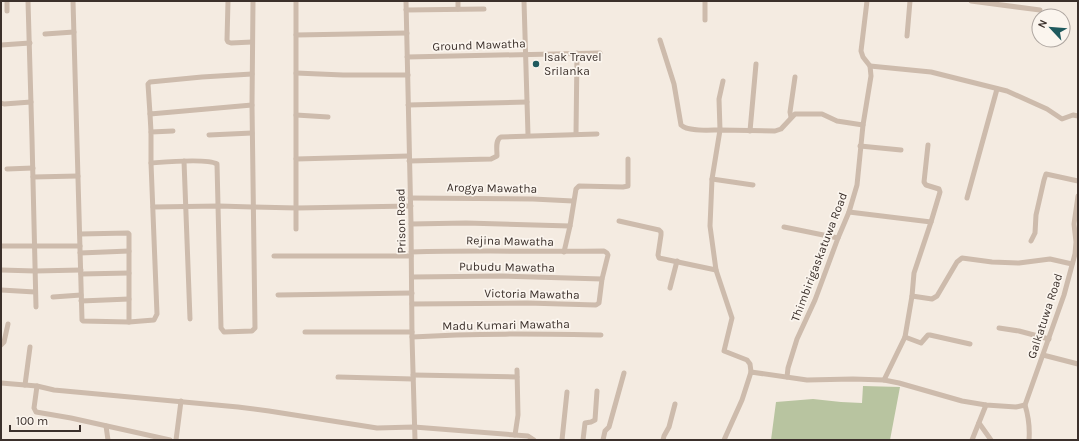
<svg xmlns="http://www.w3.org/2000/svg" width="1079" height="441" font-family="Karla,sans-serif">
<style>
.green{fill:#b8c4a0}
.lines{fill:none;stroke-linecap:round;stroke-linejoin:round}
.minor{stroke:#cdbbac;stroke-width:5}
.poi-dot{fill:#1f5a5e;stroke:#fbf5ee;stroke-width:1.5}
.labels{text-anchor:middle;stroke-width:3.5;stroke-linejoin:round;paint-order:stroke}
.street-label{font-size:12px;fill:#3b302b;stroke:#fbf5ee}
.poi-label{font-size:12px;fill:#3b302b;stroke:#fbf5ee;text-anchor:start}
</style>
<rect width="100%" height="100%" fill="#f4ebe1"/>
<polygon class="green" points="863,386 900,387 890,440 771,440 776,402 813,399 841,402 862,403"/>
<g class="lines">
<g class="minor">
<polyline points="28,1 32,139 36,307"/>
<polyline points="73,1 82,320 83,321 129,322 154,320 157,314 151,163 151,132 173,131"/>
<polyline points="228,1 227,40 228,42 231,43 252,42"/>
<polyline points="406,1 411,224 412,337 415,440"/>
<polyline points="458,1 458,9"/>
<polyline points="524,1 528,135"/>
<polyline points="971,1 1040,10"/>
<polyline points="406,10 484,9"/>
<polyline points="7,11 7,1"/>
<polyline points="705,20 705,1"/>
<polyline points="45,34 74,32"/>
<polyline points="296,35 407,33"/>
<polyline points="907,36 910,1"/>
<path d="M 660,40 L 674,84 L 681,125 C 688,132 710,130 720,130 L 719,99 L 723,81"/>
<polyline points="1,45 30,43"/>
<polyline points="407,57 600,53"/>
<polyline points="870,66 931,72 1007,91 1047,109 1062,119 1073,115 1078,116"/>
<polyline points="296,73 343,75 408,75"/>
<polyline points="1,103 4,104 31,102"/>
<polyline points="252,105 150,114 148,84 150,82 202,77 252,74"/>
<polyline points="408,105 527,102"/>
<polyline points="150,114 151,132"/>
<polyline points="296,115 328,117"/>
<polyline points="791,117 790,112 795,77"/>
<polyline points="750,131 756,64"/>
<polyline points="576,134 577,53"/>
<polyline points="209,135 252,133"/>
<polyline points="928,145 924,182 926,185 939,189 940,192 931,222"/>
<polyline points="860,146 901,150"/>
<polyline points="296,159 409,156"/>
<polyline points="184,161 190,319"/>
<path d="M 409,161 L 491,159 L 497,156 C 497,149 495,140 501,137 L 597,134"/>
<path d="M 151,163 C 165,162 207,158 217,164 L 221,328 L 224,332 L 252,331 L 255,328 L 252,105 L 253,1"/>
<polyline points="7,169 33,168"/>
<polyline points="33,177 78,176"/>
<polyline points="712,179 753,185"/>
<polyline points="410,198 533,199 573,201"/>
<polyline points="967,198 997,89"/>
<polyline points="153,207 219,206 252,207 297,208 411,206"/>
<polyline points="849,212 931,222 914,273 912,296 905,337 884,380"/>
<polyline points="619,221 659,230 661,232 661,235 658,255 659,258 716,270"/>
<polyline points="411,224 466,223 570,226"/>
<polyline points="784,227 838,238"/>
<polyline points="296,229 296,1"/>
<polyline points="80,234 128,233 129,234 129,322"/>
<polyline points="1031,241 1035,233 1036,215 1044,180 1046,174 1078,181"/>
<polyline points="1,246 80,246"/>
<path d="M 411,252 C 476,250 540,252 604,251 L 607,253 L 608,255 L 602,279 L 599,303 L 596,305 L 527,303 L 412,304"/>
<polyline points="564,252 570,226 576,189 579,186 623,187 628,186 628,159"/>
<polyline points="80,253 129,251"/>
<polyline points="274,256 411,256"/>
<polyline points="1,270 35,271 81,270"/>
<polyline points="81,274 129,273"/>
<polyline points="412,277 502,276 602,279"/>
<polyline points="670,288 677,261"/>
<polyline points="1,290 35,292"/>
<polyline points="278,295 412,293"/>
<polyline points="912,296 932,299 937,296 957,262 962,258 992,262 1019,263 1050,259 1072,264"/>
<polyline points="53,297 81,295"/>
<polyline points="81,301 129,299"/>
<polyline points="999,328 1019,331 1049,339"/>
<polyline points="305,332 412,332"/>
<path d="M 412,337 C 476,333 537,334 601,335"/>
<polyline points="905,337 921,343 928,335 930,335 970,344"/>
<polyline points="1,345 4,342 8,324"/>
<polyline points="1043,355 1078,364"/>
<polyline points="751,372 750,364 747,360 724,351 732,318 716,270 710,226 712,179 720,130 775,131 781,129 795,114 822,114 837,121 863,125"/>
<polyline points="413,375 517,377"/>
<polyline points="338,377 413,379"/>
<polyline points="787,377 788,368 797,339 815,300 838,238 849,212 857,185 863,125 871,76 870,66 863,57 861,51 867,1"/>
<polyline points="1,383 37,386 54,390 238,407 269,411 377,428 414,427 515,435 528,436 534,440"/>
<polyline points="25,385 30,347"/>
<polyline points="37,386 34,408 36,412 71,418 170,440"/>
<polyline points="979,423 991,440"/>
<polyline points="106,426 108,440"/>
<polyline points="515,435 518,415 517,370"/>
<polyline points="176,440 181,401"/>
<polyline points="562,440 567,392"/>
<polyline points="583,440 585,423 591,422 595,420 597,391"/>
<polyline points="603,440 605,431 609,427 624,373"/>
<polyline points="663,440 664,436 669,427 675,404"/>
<polyline points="724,440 742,400 751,372 807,380 853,379 884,380 899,383 962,401 986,405 1016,407 1025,405"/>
<polyline points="972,440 986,405"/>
<path d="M 1029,440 C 1030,427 1029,418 1025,405 L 1064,295 L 1075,254 L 1076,242 L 1074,224 L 1078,196"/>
</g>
</g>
<circle class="poi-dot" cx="536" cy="64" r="4"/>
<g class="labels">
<g class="street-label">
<text transform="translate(479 45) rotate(-2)" y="4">Ground Mawatha</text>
<text transform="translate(492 188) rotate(1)" y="4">Arogya Mawatha</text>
<text transform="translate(401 221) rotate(-91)" y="4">Prison Road</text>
<text transform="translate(510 241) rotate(1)" y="4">Rejina Mawatha</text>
<text transform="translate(819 257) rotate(-69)" y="4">Thimbirigaskatuwa Road</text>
<text transform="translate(507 267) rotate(1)" y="4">Pubudu Mawatha</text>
<text transform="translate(532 294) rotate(1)" y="4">Victoria Mawatha</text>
<text transform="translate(1045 316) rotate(-72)" y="4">Galkatuwa Road</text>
<text transform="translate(506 325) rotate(-1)" y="4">Madu Kumari Mawatha</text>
</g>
<g class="poi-label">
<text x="544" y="61">Isak Travel<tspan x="544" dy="14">Srilanka</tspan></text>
</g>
</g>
<rect width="1079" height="441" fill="none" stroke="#3b302b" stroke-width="4"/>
<g transform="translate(1051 28) rotate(296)"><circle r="19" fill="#fbf5ee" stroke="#aea6a0"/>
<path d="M0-3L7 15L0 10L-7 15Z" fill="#1f5a5e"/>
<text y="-6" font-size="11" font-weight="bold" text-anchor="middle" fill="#3b302b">N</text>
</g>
<path d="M10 425v6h70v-6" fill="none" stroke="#3b302b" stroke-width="2"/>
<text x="16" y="425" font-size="12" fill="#3b302b" stroke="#fbf5ee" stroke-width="3" paint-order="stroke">100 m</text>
</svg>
